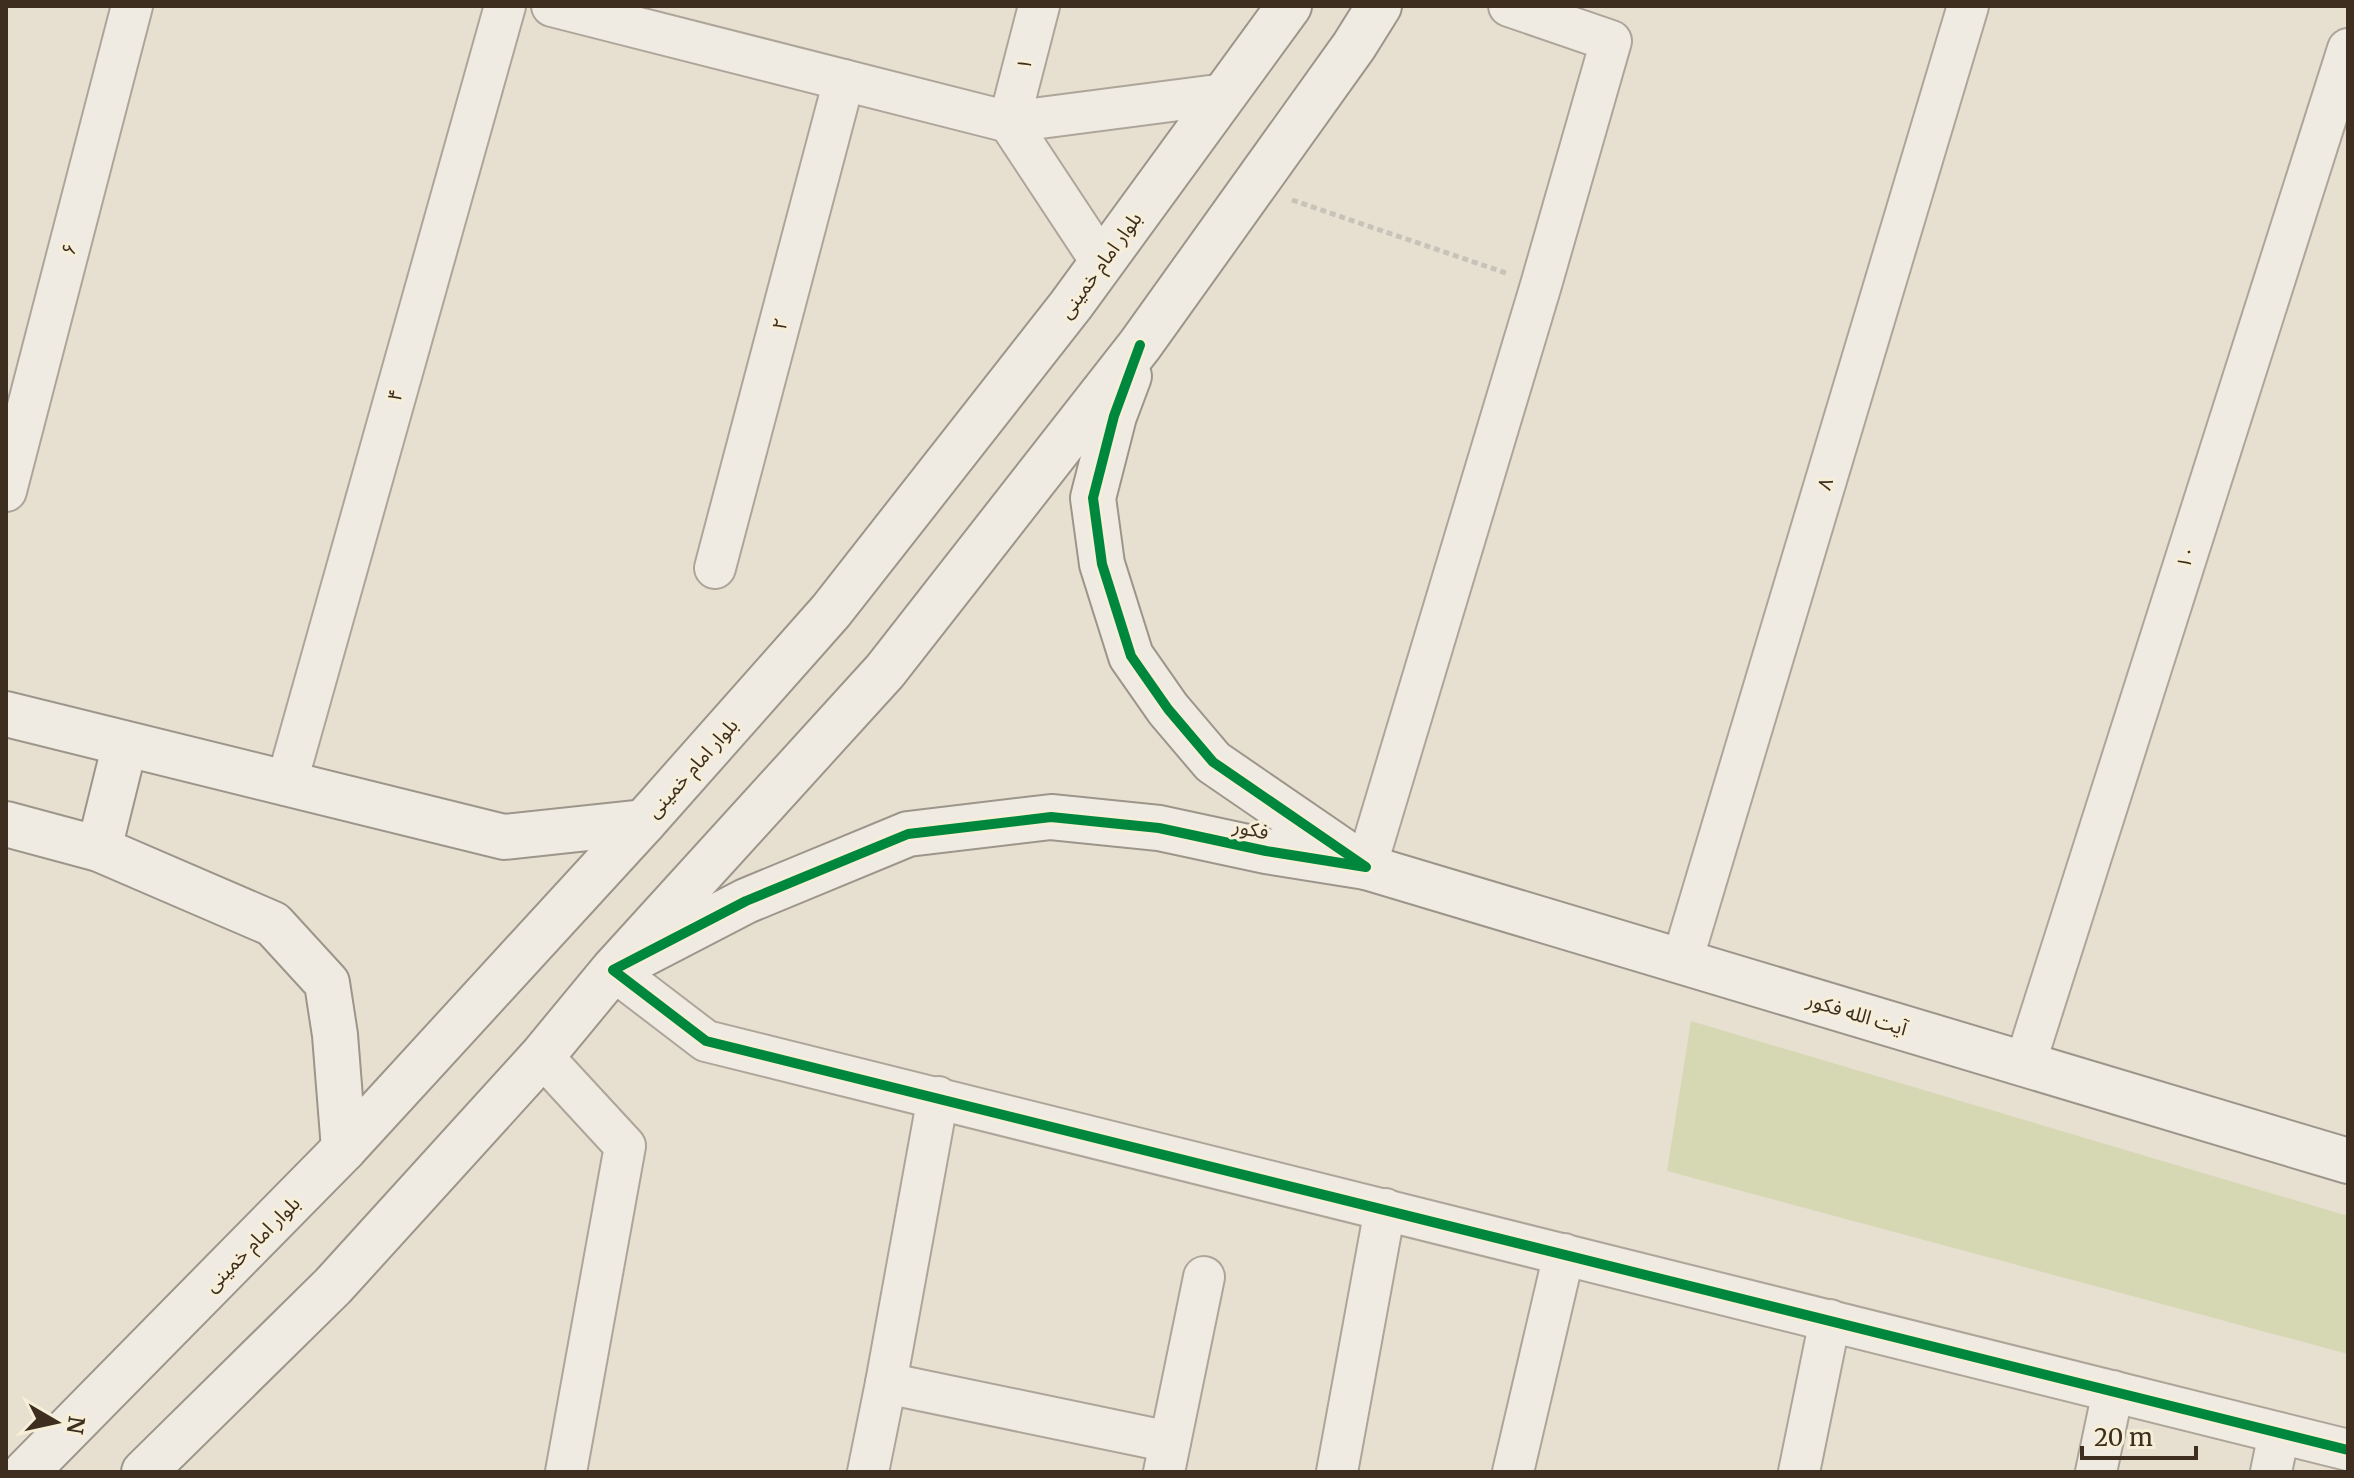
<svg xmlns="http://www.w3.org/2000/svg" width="2354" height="1478" font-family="Merriweather,'Noto Sans Arabic',serif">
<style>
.green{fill:#d6d7b3}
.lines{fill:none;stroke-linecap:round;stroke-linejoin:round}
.street-casing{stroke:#ada599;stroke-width:44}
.secondary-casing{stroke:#9c958a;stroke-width:48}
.path{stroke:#c8c2b9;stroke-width:5;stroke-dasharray:6 4;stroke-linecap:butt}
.street{stroke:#efebe3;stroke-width:40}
.secondary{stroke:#efebe3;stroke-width:44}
.cycleway-casing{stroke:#f7eed8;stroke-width:15}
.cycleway{stroke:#00873e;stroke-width:10}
.labels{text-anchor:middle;stroke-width:6;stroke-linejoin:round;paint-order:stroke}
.street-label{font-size:20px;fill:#3d2e20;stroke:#f7eed8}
</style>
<rect width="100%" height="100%" fill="#e7e0d1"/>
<polygon class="green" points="1691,1021 2348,1216 2348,1354 1667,1171"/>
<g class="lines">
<defs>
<g id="street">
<polyline points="552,6 1009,122 1039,6"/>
<polyline points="1102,263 1009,122 1225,94"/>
<polyline points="6,491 132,6"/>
<polyline points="715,568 844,80"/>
<polyline points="286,785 505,6"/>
<polyline points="1366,867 1541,285 1611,41 1509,6"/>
<polyline points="1682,961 1968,6"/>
<polyline points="613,970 706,1041 2348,1450"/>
<polyline points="542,1056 625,1146 566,1472"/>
<polyline points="2025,1064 2348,49"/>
<polyline points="886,1383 938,1097"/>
<polyline points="868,1472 886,1383 1170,1442"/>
<polyline points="1164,1472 1204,1277"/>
<polyline points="1337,1472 1385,1209"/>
<polyline points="1513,1472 1564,1254"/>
<polyline points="1799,1472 1830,1320"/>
<polyline points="2096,1472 2113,1391"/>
<polyline points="2271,1472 2279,1433"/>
</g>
<g id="secondary">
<polyline points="6,714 504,837 644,822"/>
<polyline points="6,824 99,849 273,924 327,983 335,1035 344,1149"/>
<polyline points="99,849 125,744"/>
<polyline points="1366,867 2348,1161"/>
<polyline points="640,956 746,901 908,834 1051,817 1159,828 1266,851 1366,867 1213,762 1168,709 1131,656 1102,564 1093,498 1114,416 1129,376"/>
<polyline points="26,1472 344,1149 644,822 831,611 1071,305 1289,6"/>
<polyline points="144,1472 333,1286 542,1056 613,970 885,671 1140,345 1354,46 1379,6"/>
</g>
</defs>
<use href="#street" class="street-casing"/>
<use href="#secondary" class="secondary-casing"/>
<polyline class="path" points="1292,200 1506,273"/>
<use href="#street" class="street"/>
<use href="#secondary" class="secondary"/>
<defs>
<polyline id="cycleway" points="1140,345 1114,416 1093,498 1102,564 1131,656 1168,709 1213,762 1366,867 1266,851 1159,828 1051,817 908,834 746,901 613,970 706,1041 2348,1450"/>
</defs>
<use href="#cycleway" class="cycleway-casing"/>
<use href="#cycleway" class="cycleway"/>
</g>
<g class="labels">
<g class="street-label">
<text transform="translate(1024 64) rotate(-76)" y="7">۱</text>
<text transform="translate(69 249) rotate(-75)" y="7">۶</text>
<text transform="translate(1100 265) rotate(-54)" y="7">بلوار امام خمینی</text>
<text transform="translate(780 324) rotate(-75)" y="7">۲</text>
<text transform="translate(395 395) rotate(-74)" y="7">۴</text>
<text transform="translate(1825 484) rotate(-73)" y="7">۸</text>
<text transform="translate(2186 557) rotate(-72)" y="7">۱۰</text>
<text transform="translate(692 768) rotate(-48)" y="7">بلوار امام خمینی</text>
<text transform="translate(1251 829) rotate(12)" y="7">فکور</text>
<text transform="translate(1857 1014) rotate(17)" y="7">آیت الله فکور</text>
<text transform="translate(252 1244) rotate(-45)" y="7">بلوار امام خمینی</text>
</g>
</g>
<rect width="2354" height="1478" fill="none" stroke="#3d2e20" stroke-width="16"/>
<g transform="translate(56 1422) rotate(99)" stroke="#f7eed8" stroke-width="6" paint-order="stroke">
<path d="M0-6L14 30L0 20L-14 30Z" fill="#3d2e20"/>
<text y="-12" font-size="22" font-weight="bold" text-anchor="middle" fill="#3d2e20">N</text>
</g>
<path d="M2082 1446v12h114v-12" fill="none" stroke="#3d2e20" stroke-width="4"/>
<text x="2094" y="1446" font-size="24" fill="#3d2e20" stroke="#f7eed8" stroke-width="6" paint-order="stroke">20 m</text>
</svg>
